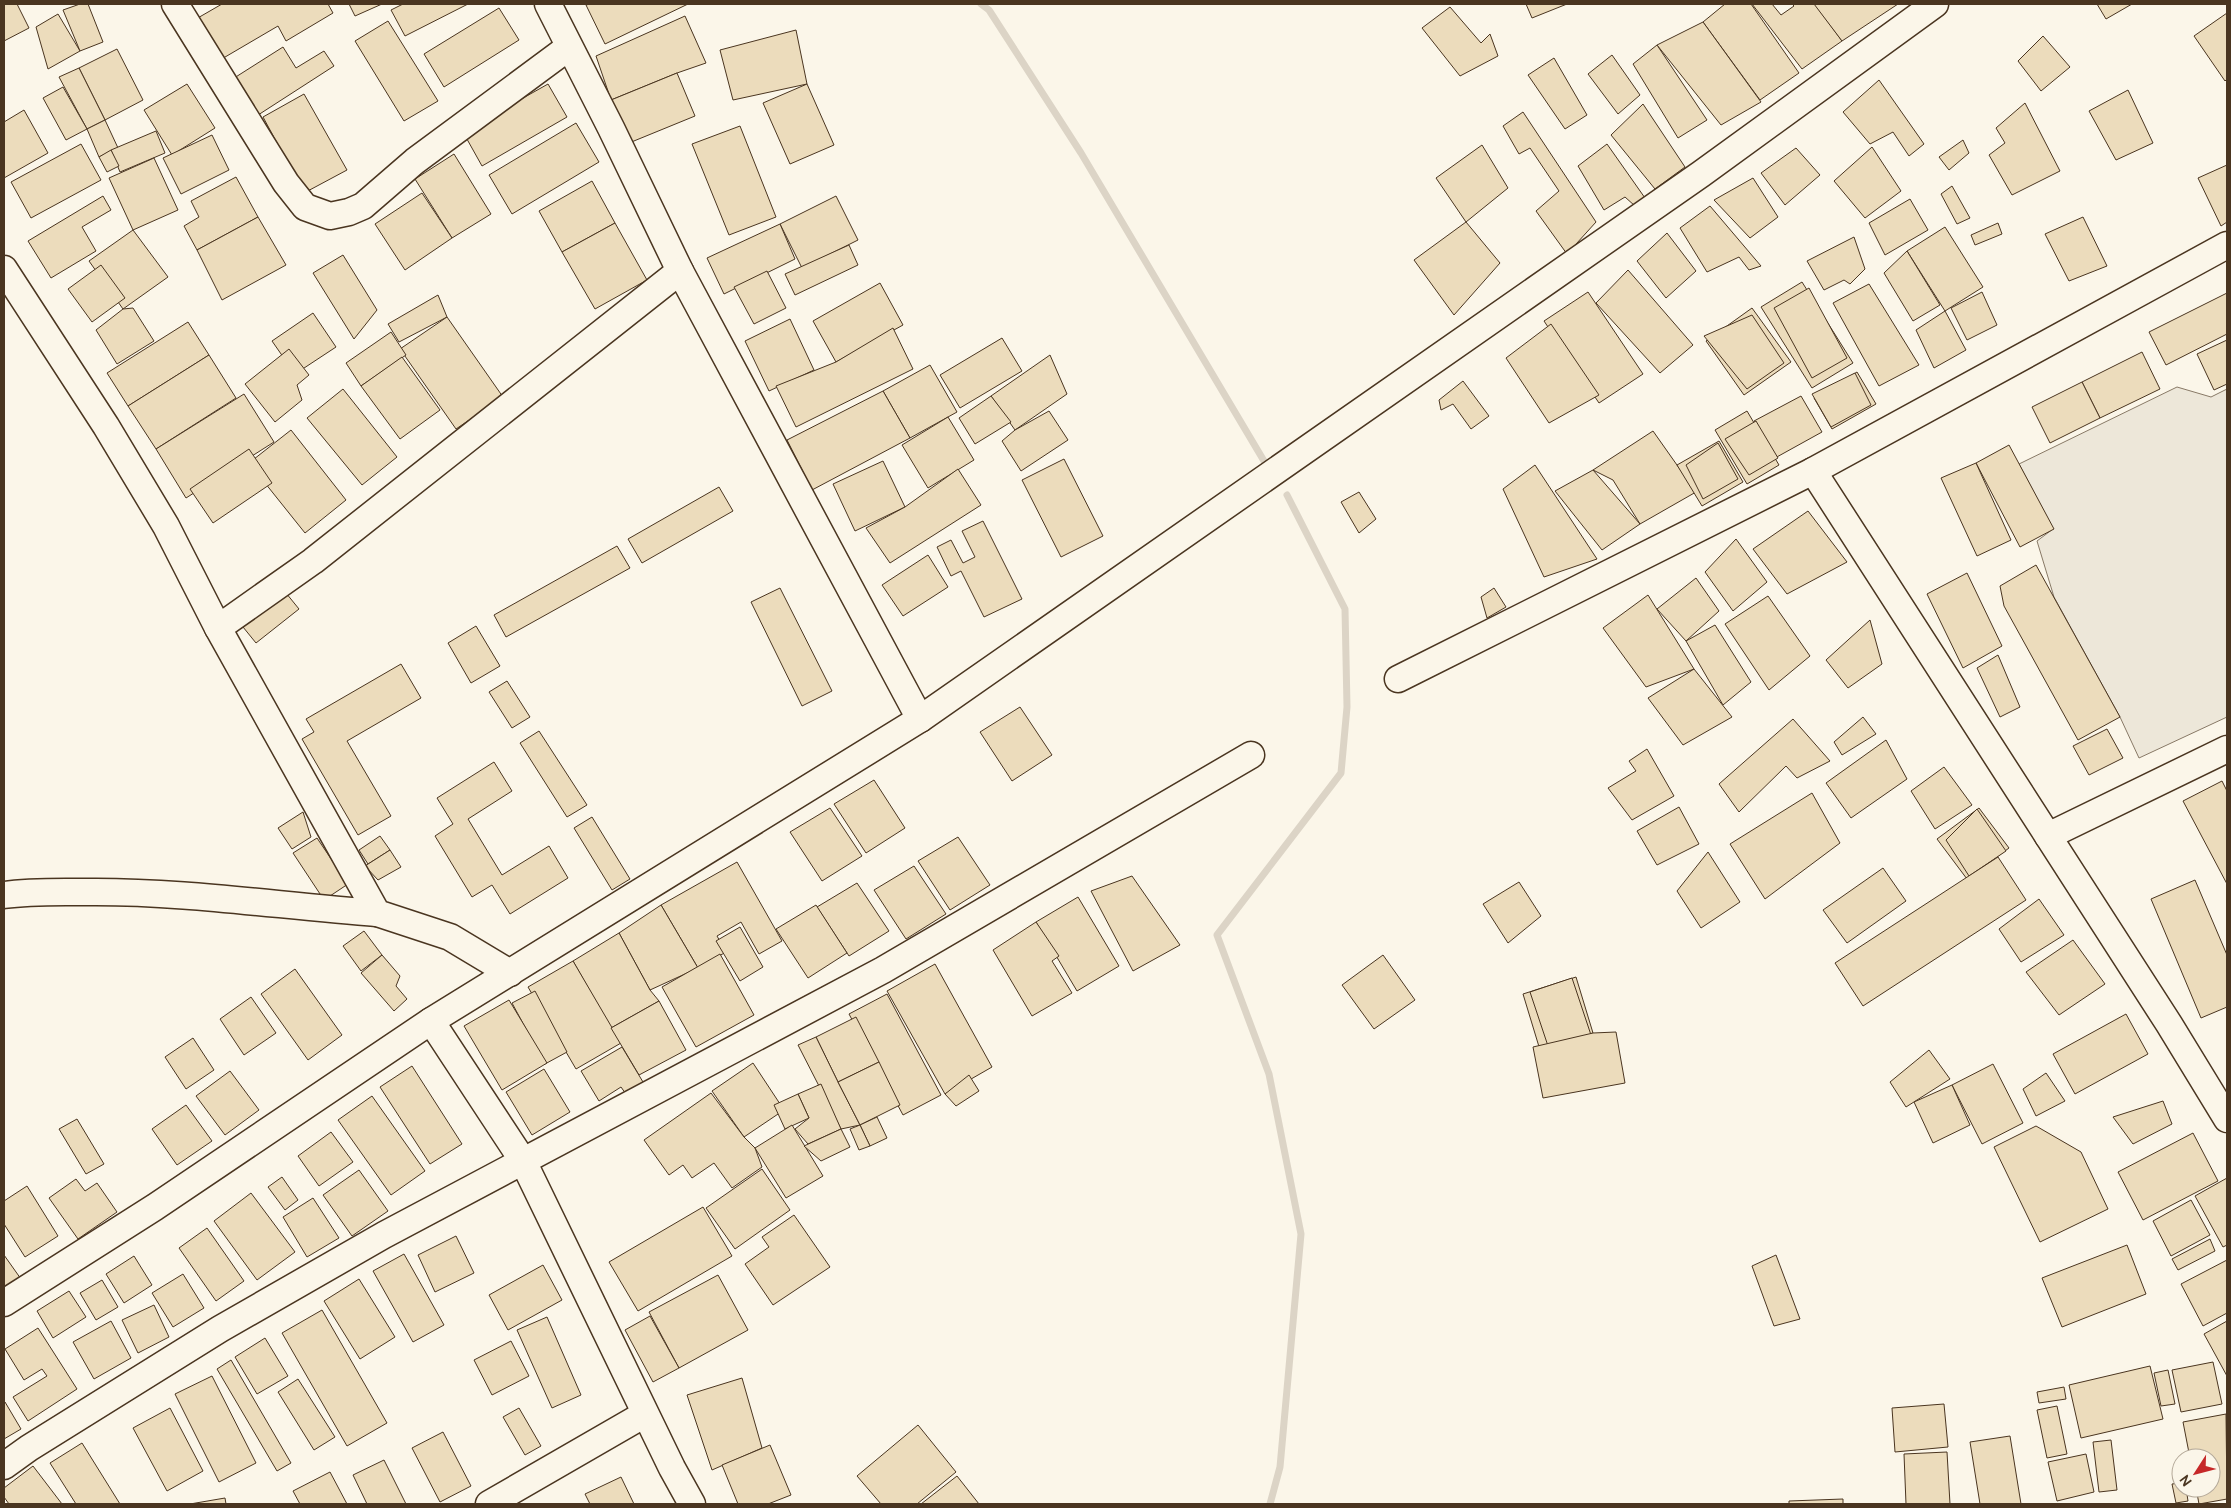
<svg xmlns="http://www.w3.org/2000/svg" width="2231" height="1508" font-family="Cabin,sans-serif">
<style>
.parking{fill:#ede7d9;stroke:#887966}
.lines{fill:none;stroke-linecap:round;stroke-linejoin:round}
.stream{stroke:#dcd4c6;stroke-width:7}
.building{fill:#ecdcbc;stroke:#4a3520}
.minor-casing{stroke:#4a3520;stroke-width:29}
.minor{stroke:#fbf6e9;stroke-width:26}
</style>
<rect width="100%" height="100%" fill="#fbf6e9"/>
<polygon class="parking" points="2177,387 2211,397 2227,389 2227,717 2139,758 2120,717 2054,597 2037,541 2053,529 2019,464"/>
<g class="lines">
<g class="stream">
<polyline points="981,4 989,10 1081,153 1264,461"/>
<polyline points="1270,1504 1280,1467 1301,1234 1269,1074 1217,935 1341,773 1347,707 1345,609 1287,495"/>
</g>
</g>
<g class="building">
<polygon points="4,4 17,4 29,28 4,41"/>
<polygon points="80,4 88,4 103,42 80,51 63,10"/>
<polygon points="222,4 328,4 333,13 286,41 278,26 220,60 196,19"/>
<polygon points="349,4 382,4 355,16"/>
<polygon points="403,4 468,4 405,36 391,10"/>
<polygon points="590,4 688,4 605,44 586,5"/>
<polygon points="1526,4 1567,4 1532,18"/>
<polygon points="1725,4 1751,4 1799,73 1760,100 1703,22"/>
<polygon points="1752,4 1772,4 1781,15 1794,6 1792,4 1815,4 1842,41 1802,69"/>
<polygon points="1814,4 1898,4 1842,41"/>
<polygon points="2097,4 2132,4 2106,19"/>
<polygon points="1450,7 1481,43 1490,34 1498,56 1460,76 1422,28"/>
<polygon points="499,8 519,40 444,87 424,54"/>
<polygon points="2227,13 2227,79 2225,81 2194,36"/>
<polygon points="58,14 80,51 48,69 36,27"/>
<polygon points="685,16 706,63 677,73 611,100 596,56"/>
<polygon points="388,21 438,101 404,121 355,41"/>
<polygon points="1703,22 1761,102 1721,125 1657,45"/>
<polygon points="796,30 807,84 733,100 720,50"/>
<polygon points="2043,36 2070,67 2041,91 2018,61"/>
<polygon points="1657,45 1707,120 1678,138 1633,64"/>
<polygon points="283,47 296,68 324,51 334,66 255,117 231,80"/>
<polygon points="117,49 143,100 105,120 79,68"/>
<polygon points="1612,55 1640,95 1618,114 1588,74"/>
<polygon points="1554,58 1587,115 1565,129 1528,75"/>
<polygon points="79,68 105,120 87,129 59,77"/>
<polygon points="677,73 695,116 629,143 611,100"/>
<polygon points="1879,80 1924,144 1909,156 1893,132 1870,144 1843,112"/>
<polygon points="187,84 215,128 172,155 144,110"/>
<polygon points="548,84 567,117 482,166 463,132"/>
<polygon points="807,84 834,145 790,164 763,103"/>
<polygon points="63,87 87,129 66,140 43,98"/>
<polygon points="2128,90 2153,143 2116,160 2089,111"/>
<polygon points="304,94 347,170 304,193 263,117"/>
<polygon points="2025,103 2060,171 2012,195 1989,155 2005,143 1996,128"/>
<polygon points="1643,104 1685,167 1655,189 1611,135"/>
<polygon points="24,110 48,153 4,178 4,122"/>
<polygon points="1523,112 1596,222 1567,254 1536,211 1559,191 1530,148 1519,154 1503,126"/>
<polygon points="105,120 118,148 99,157 87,129"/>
<polygon points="576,123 599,162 512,214 489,175"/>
<polygon points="740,126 776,217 729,235 692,144"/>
<polygon points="156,131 165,153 120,172 111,150"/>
<polygon points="212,135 229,170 181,194 163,158"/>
<polygon points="1963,140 1969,153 1949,170 1939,157"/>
<polygon points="81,144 101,180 31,218 11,182"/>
<polygon points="1607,144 1645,198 1635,206 1625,197 1604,210 1578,166"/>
<polygon points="1482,145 1508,188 1466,222 1436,178"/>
<polygon points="1872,147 1901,191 1865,218 1834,181"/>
<polygon points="1796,148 1820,175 1785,205 1761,173"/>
<polygon points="111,150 119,166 107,172 99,157"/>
<polygon points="454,154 491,214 452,238 415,179"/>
<polygon points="154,158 178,210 133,230 109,178"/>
<polygon points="2227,165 2227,222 2221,226 2198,178"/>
<polygon points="236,177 258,217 197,250 184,226 199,217 191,201"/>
<polygon points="1753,178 1778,217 1750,238 1714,200"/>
<polygon points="592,181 615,223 562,252 539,211"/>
<polygon points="1952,186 1970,218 1957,224 1941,194"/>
<polygon points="422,193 452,238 405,270 375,224"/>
<polygon points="103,196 111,210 82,227 96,251 51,278 28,241"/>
<polygon points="836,196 858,240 802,268 780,224"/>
<polygon points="1910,199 1928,230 1885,255 1869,223"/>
<polygon points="1710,206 1761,266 1749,270 1739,257 1707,272 1680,228"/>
<polygon points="258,217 286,265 222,300 197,250"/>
<polygon points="2083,217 2107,266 2069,281 2045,234"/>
<polygon points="1466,222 1500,263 1454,315 1414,260"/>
<polygon points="615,223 647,280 595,309 562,252"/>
<polygon points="1998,223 2002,234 1975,245 1971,235"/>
<polygon points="780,224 795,259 724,294 707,258"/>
<polygon points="1945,227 1983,287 1945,311 1907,251"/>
<polygon points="133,230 168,277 123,309 89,261"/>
<polygon points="1667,233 1696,271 1666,298 1637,261"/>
<polygon points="1854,237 1865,269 1850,284 1844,280 1824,290 1807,261"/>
<polygon points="849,245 858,265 795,295 785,274"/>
<polygon points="1907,251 1940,305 1913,321 1884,273"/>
<polygon points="343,255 377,310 354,339 313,273"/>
<polygon points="101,265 125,298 92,322 68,289"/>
<polygon points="1628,270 1693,345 1660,373 1596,303"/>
<polygon points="767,271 786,308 754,324 734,287"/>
<polygon points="1802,282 1853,363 1812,388 1761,307"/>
<polygon points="880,283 903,325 836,362 813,321"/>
<polygon points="1869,284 1919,365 1879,386 1833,303"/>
<polygon points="1809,288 1847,358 1812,378 1774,308"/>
<polygon points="1588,292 1643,374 1599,403 1544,321"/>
<polygon points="1982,292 1997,325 1967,340 1951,308"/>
<polygon points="2227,293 2227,334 2166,365 2149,332"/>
<polygon points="438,295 447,317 399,342 388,324"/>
<polygon points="133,308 154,341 117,364 96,330 123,309"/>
<polygon points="1752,308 1791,362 1744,395 1706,341"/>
<polygon points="1945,311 1966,350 1934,368 1916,330"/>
<polygon points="313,313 336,347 295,374 272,341"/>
<polygon points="1752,315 1784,363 1747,389 1704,336"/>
<polygon points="447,317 503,397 456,429 400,349"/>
<polygon points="790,319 814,370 769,391 745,341"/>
<polygon points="188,322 209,355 128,406 107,373"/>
<polygon points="1551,324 1599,395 1549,423 1506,358"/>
<polygon points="893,328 913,369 796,427 776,386 836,362"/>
<polygon points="391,332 406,355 361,386 346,363"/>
<polygon points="1002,338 1022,371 960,408 940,375"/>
<polygon points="2227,340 2227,384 2214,390 2197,354"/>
<polygon points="289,349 309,375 297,385 302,400 275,422 245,384"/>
<polygon points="2142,352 2160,389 2100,418 2082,382"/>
<polygon points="209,355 236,398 156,449 128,406"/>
<polygon points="1050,355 1067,394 1015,430 991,396"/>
<polygon points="402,357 440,410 400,439 361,386"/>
<polygon points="930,365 957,412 910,438 883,391"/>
<polygon points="1857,372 1876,404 1832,429 1814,398"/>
<polygon points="1855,373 1871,405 1831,427 1812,394"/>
<polygon points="1463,381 1489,416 1471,429 1453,404 1441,410 1439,400"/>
<polygon points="2082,382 2100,418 2050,443 2032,407"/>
<polygon points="343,389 397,457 362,485 307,418"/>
<polygon points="883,391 910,438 812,490 787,440"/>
<polygon points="244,394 274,442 186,498 156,449"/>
<polygon points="991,396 1011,422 975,444 959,418"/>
<polygon points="1801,396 1822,432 1775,458 1754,421"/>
<polygon points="1049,411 1068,440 1021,471 1002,441 1015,430"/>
<polygon points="1747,411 1779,465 1747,484 1715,430"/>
<polygon points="948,417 974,460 928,488 902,445"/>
<polygon points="1756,421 1778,458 1749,475 1725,439"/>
<polygon points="291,430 346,500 305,533 249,463"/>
<polygon points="1653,431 1696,492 1640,524 1613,480 1593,470"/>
<polygon points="1719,441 1743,482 1702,506 1677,465"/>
<polygon points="1718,443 1738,479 1703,499 1686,465"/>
<polygon points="2009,445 2054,529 2020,547 1976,463"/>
<polygon points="249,449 272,483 213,523 190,489"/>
<polygon points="1064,459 1103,536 1061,557 1022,480"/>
<polygon points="883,461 905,507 855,531 833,484"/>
<polygon points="1976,463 2011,540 1977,556 1941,478"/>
<polygon points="1535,465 1597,559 1544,577 1503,489"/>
<polygon points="958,469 981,505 890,563 866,528 905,507"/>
<polygon points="1593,470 1640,524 1602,550 1555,491"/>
<polygon points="719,487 733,511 642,563 628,539"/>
<polygon points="1359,492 1376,519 1359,533 1341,502"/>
<polygon points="1808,511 1847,562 1787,594 1753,549"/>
<polygon points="983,521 1022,599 984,617 961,571 951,576 937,547 951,540 963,563 975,557 962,531"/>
<polygon points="1736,539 1767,582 1733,611 1705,572"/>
<polygon points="617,546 630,568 506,637 494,615"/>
<polygon points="928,555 948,587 903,616 882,585"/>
<polygon points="2036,565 2120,717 2078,740 2004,606 2000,586"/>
<polygon points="1967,573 2002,646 1963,668 1927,594"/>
<polygon points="273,577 299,609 256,643 230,611"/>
<polygon points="1696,578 1719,611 1686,641 1657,609"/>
<polygon points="780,588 832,691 802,706 751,602"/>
<polygon points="1494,588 1506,607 1487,618 1481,597"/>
<polygon points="1648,595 1694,669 1646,687 1603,628"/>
<polygon points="1768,596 1810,656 1769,690 1725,624"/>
<polygon points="1870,620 1882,664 1848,688 1826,660"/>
<polygon points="1715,625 1751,682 1723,705 1686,641"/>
<polygon points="476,626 500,666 471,683 448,643"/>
<polygon points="1998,655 2020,707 2000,717 1977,668"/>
<polygon points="401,664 421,698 347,741 391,816 358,835 302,739 314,732 306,719"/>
<polygon points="1694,669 1732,717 1683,745 1648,698"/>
<polygon points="507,681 530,717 512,728 489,692"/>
<polygon points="1020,707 1052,755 1012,781 980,732"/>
<polygon points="1863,717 1876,734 1842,755 1834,742"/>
<polygon points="1793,719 1830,761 1797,778 1786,766 1739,812 1719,784"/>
<polygon points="2107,729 2123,758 2089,775 2073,746"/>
<polygon points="539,731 587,805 567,817 520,743"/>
<polygon points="1886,740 1907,779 1851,818 1826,783"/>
<polygon points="1647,749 1674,796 1632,820 1608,788 1636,771 1629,761"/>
<polygon points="494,762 512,791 468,819 502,875 549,846 568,878 510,914 492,885 472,897 435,836 453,824 437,798"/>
<polygon points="1944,767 1972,805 1935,829 1911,791"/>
<polygon points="874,780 905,828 866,853 834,804"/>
<polygon points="2222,781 2227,791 2227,884 2183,801"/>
<polygon points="1812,793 1840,843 1765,899 1730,844"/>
<polygon points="1679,807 1699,844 1657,865 1637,831"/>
<polygon points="830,808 862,856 822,881 790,832"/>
<polygon points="1979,808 2009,848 1967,879 1937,839"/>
<polygon points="1977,809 2006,851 1969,876 1946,840"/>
<polygon points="303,812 311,837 292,849 278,828"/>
<polygon points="592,817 630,879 612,890 574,828"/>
<polygon points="380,836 390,850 368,864 359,850"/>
<polygon points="958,837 990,885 950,910 918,861"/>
<polygon points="317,838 348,884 324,900 293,853"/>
<polygon points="390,850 401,867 378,880 365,866"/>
<polygon points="1708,852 1740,902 1701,928 1677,891"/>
<polygon points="1998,857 2026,900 1863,1006 1835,963"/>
<polygon points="737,862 782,941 759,954 741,922 717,936 726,952 698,968 661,905"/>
<polygon points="914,866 946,914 906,939 874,890"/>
<polygon points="1883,868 1906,901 1847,943 1823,910"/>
<polygon points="1132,876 1180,945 1133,971 1091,891"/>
<polygon points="2195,880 2227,955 2227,1007 2201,1018 2151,899"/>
<polygon points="1519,882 1541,916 1508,943 1483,904"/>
<polygon points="857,883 889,931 849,956 817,907"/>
<polygon points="1078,897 1119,966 1077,991 1036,922"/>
<polygon points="2039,899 2064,935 2021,962 1999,929"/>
<polygon points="661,905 698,968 650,990 619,933"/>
<polygon points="816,905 847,953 808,978 776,929"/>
<polygon points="1036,922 1059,956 1052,961 1072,993 1032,1016 993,950"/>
<polygon points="740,927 763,967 740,981 716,941"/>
<polygon points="364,931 382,955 361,971 343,946"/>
<polygon points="619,933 650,990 659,1001 611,1028 573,961"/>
<polygon points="2073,940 2105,984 2059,1015 2026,972"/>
<polygon points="720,954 754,1015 696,1047 662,987"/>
<polygon points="382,955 400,976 396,986 407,999 394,1011 361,973"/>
<polygon points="1383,955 1415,1000 1374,1029 1342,985"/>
<polygon points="573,961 621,1043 576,1069 528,987"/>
<polygon points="935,964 992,1067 945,1094 887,991"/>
<polygon points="295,969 342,1035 308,1060 261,994"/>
<polygon points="1576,977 1593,1033 1540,1050 1523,994"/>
<polygon points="1572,978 1591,1035 1548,1046 1530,992"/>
<polygon points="535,991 567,1052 545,1064 512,1003"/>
<polygon points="887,994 941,1095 903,1115 849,1014"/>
<polygon points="251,997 276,1033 244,1055 220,1019"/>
<polygon points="509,1000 547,1063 502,1090 464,1026"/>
<polygon points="659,1001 686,1050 639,1075 611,1028"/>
<polygon points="2126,1014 2148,1054 2075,1094 2053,1054"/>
<polygon points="856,1017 879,1062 838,1082 816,1037"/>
<polygon points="1616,1032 1625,1083 1543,1098 1533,1047 1593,1033"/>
<polygon points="816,1037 838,1082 860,1125 841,1129 798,1045"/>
<polygon points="193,1038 214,1070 186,1089 165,1057"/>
<polygon points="622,1047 646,1087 628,1097 621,1087 599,1101 581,1071"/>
<polygon points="1929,1050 1950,1079 1906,1107 1890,1082"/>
<polygon points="879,1062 900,1105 860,1125 838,1082"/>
<polygon points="753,1063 784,1110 744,1137 712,1091"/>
<polygon points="1993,1064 2023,1123 1982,1144 1952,1085"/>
<polygon points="412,1066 462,1144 430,1164 380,1087"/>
<polygon points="544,1069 570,1112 532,1135 506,1092"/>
<polygon points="230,1071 259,1110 225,1135 196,1096"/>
<polygon points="2046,1073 2065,1101 2036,1116 2023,1089"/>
<polygon points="969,1075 979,1091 956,1106 945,1094"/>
<polygon points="821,1084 841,1129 808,1144 795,1129 809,1118 798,1094"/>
<polygon points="1952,1085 1970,1125 1933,1143 1914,1102"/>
<polygon points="711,1093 744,1137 755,1148 762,1167 732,1188 714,1163 692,1178 683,1165 669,1175 644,1140"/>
<polygon points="798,1094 809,1118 785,1129 774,1105"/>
<polygon points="372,1096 425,1171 391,1195 338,1120"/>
<polygon points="2163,1101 2172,1124 2133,1144 2113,1117"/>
<polygon points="186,1105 212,1141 177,1165 152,1129"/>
<polygon points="877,1117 887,1138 870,1146 860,1125"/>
<polygon points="77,1119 104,1164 86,1174 59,1129"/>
<polygon points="792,1125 823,1176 786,1198 755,1148"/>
<polygon points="860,1125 870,1146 859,1150 850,1129"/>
<polygon points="2036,1126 2081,1152 2108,1209 2040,1242 1994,1147"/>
<polygon points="841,1129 850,1147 821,1161 804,1146"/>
<polygon points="331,1132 353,1162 319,1186 298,1156"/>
<polygon points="2193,1133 2218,1181 2143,1220 2118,1172"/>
<polygon points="762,1169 790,1210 735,1249 706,1208"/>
<polygon points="359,1170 388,1211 352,1236 323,1195"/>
<polygon points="282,1177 298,1200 285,1210 268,1187"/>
<polygon points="2227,1178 2227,1245 2223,1247 2195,1196"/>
<polygon points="76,1179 85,1191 97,1183 117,1212 78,1239 49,1198"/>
<polygon points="27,1186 58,1236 25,1257 4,1224 4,1201"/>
<polygon points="251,1193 295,1252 257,1280 214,1221"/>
<polygon points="313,1198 339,1238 307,1257 283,1217"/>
<polygon points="2191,1200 2210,1235 2171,1256 2153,1221"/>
<polygon points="703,1207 732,1256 638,1311 609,1262"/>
<polygon points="794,1215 830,1267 773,1305 745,1264 769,1247 762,1237"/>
<polygon points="207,1228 244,1281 216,1301 179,1248"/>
<polygon points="456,1236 474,1273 435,1292 418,1255"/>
<polygon points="2210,1239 2215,1251 2178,1270 2172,1259"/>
<polygon points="2127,1245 2146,1294 2062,1327 2042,1278"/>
<polygon points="404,1254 444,1325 413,1342 373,1271"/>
<polygon points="4,1255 21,1279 4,1291"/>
<polygon points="1776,1255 1800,1319 1774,1326 1752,1266"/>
<polygon points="134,1256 152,1285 124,1303 106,1274"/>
<polygon points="2227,1260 2227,1313 2203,1326 2181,1284"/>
<polygon points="543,1265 562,1300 508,1330 489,1295"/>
<polygon points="183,1274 204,1308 173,1327 152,1293"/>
<polygon points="718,1275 748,1330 679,1368 649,1312"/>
<polygon points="359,1279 395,1337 360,1359 324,1301"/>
<polygon points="102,1280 118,1307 96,1320 80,1293"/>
<polygon points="69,1291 86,1317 53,1338 37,1311"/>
<polygon points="154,1305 169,1337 138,1353 122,1320"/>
<polygon points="322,1310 387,1423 347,1446 282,1333"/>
<polygon points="650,1316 679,1368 653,1382 625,1330"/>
<polygon points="547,1317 581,1395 552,1408 517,1330"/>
<polygon points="111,1321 131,1358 94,1379 73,1342"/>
<polygon points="2227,1321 2227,1376 2204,1334"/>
<polygon points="38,1328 77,1389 28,1421 13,1397 47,1376 42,1369 24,1380 5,1349"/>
<polygon points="265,1338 288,1376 257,1394 235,1357"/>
<polygon points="511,1341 529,1376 492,1395 474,1360"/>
<polygon points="231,1360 291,1463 277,1471 217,1369"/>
<polygon points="2213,1362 2222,1404 2181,1412 2172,1370"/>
<polygon points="2150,1366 2163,1419 2081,1438 2069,1385"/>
<polygon points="2168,1370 2175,1404 2161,1406 2154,1373"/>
<polygon points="212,1376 256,1463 219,1482 175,1394"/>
<polygon points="742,1378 762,1448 712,1470 687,1395"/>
<polygon points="298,1379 335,1437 314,1450 278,1392"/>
<polygon points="2064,1387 2066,1399 2039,1403 2037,1392"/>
<polygon points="5,1402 21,1429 4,1439 4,1403"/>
<polygon points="1944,1404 1948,1447 1895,1452 1892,1408"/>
<polygon points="2057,1406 2067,1454 2047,1458 2037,1410"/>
<polygon points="170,1408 203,1471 167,1491 133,1428"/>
<polygon points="519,1408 541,1446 525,1455 503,1417"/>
<polygon points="2226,1414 2227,1499 2199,1504 2196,1488 2211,1488 2211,1458 2190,1458 2183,1422"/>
<polygon points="918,1425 956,1472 917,1504 881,1504 857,1476"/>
<polygon points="443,1432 471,1486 440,1502 412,1448"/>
<polygon points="2010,1436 2021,1504 1980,1504 1970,1442"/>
<polygon points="2111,1440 2117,1490 2099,1492 2093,1442"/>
<polygon points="82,1443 120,1504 76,1504 50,1463"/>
<polygon points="770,1445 791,1495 768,1504 738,1504 722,1465"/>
<polygon points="1947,1452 1950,1504 1906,1504 1904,1454"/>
<polygon points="2086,1454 2094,1492 2057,1501 2048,1462"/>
<polygon points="384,1460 406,1504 367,1504 353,1475"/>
<polygon points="33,1466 62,1504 9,1504 4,1497 4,1488"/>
<polygon points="330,1472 347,1504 300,1504 293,1491"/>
<polygon points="957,1476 979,1504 921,1504"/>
<polygon points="621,1477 634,1504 590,1504 585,1494"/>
<polygon points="2181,1483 2181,1488 2186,1488 2188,1501 2176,1503 2172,1484"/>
<polygon points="225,1498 226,1504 190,1504"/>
<polygon points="1843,1499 1843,1504 1789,1504 1789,1501"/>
</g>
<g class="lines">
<defs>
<g id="minor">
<polyline points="175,4 286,183 305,207 330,216 349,212 363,206 415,161 569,47"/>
<polyline points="548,4 611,128 680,271 920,719"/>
<polyline points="4,269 106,426 166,526 218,628 377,913 450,937 510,973"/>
<polyline points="1813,471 2169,1024 2227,1119"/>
<polyline points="218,628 313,561 680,271"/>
<polyline points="1398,679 1813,471 2227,245"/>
<polyline points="2048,836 2227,749"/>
<path d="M 4,895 C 31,891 59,892 87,892 C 184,891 280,906 377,913"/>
<polyline points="431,1021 523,1161 672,1468 692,1504"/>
<polyline points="4,1303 155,1207 431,1021 920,719 1701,174 1935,4"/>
<polyline points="4,1466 29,1448 220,1329 384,1235 883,970 1251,755"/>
<polyline points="489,1504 645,1414"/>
</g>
</defs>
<use href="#minor" class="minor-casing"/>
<use href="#minor" class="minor"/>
</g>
<rect width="2231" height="1508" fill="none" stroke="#4a3520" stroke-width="10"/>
<g transform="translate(2196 1473) rotate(234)"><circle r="24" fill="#fbf6e9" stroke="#b4a999"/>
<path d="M0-4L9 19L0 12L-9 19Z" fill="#c62828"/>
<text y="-8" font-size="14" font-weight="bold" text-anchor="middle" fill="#4a3520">N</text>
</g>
</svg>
